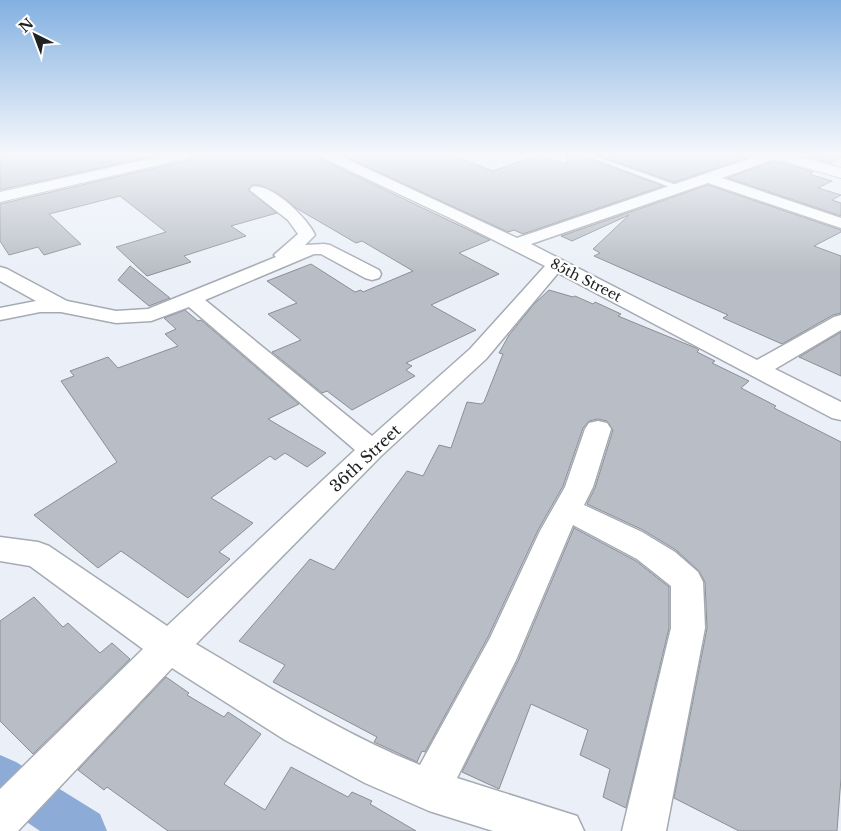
<svg xmlns="http://www.w3.org/2000/svg" width="841" height="831" font-family="'Libre Baskerville',serif">
<style>
.lines{fill:none;stroke-linecap:round;stroke-linejoin:round}
.canal{fill:#8dabd7;fill-rule:evenodd}
.building{fill:#b9bec6;stroke:#8a8f96}
.lane-casing{stroke:#a6abb3;stroke-width:3}
.street-casing{stroke:#a6abb3;stroke-width:3}
.secondary-casing{stroke:#a6abb3;stroke-width:2}
.primary-casing{stroke:#a6abb3;stroke-width:2}
.lane{fill:#fff;fill-rule:evenodd}
.street{fill:#fff;fill-rule:evenodd}
.secondary{fill:#fff;fill-rule:evenodd}
.primary{fill:#fff;fill-rule:evenodd}
.labels{text-anchor:middle;stroke-width:4.5;stroke-linejoin:round;paint-order:stroke}
.far-street-label{font-size:14px;fill:#202225;stroke:#fff}
.street-label{font-size:16px;fill:#202225;stroke:#fff}
</style>
<rect width="100%" height="100%" fill="#ebf0f8"/>
<g class="lines">
<polygon class="canal" points="0,755 16,762 100,814 107,831 40,831 0,804"/>
</g>
<g class="building">
<polygon points="0,155 159,155 0,190"/>
<polygon points="193,155 320,155 322,160 490,240 459,253 499,274 431,305 476,330 406,363 412,366 406,370 415,376 352,410 327,391 322,393 272,352 301,340 268,314 297,303 267,281 311,264 355,292 361,290 363,292 413,271 362,241 356,243 296,208 279,194 260,185 252,185 248,190 277,213 231,226 246,236 184,256 191,262 147,276 116,247 166,232 120,196 49,214 81,244 44,255 38,247 9,255 0,241 0,204 189,160"/>
<polygon points="342,155 459,155 460,158 493,171 538,155 566,164 568,155 582,155 583,157 663,186 523,234 514,230 508,232"/>
<polygon points="596,155 755,155 674,182"/>
<polygon points="799,155 841,155 841,157 830,163"/>
<polygon points="775,161 813,172 809,174 832,181 818,188 841,195 832,200 841,203 841,216 728,178"/>
<polygon points="708,185 841,230 841,232 814,246 841,256 841,313 833,315 782,344 723,318 728,315 594,256 600,253 593,249 629,215 572,241 561,236"/>
<polygon points="130,266 170,298 149,306 118,280"/>
<polygon points="549,290 573,297 575,296 593,304 595,302 621,314 618,316 696,348 699,350 697,352 715,361 712,363 749,381 741,388 776,406 774,408 841,442 841,778 837,831 739,831 674,798 707,628 705,582 699,571 676,550 643,530 587,504 595,488 613,430 607,421 598,419 589,421 583,428 563,486 538,530 488,637 425,752 422,751 417,762 374,742 377,737 273,682 285,665 239,641 310,559 334,570 407,471 423,476 439,445 451,448 467,402 481,404 484,402 503,354 499,353 509,335 534,304"/>
<polygon points="185,310 198,321 201,320 299,404 268,419 326,453 307,467 285,453 275,460 270,456 211,498 253,523 219,552 230,559 188,598 121,551 98,568 34,515 117,462 61,381 74,376 70,371 108,357 118,368 178,346 165,334 176,329 164,318"/>
<polygon points="841,332 841,376 799,357"/>
<polygon points="574,528 636,561 669,587 669,628 626,808 603,797 610,769 580,755 588,730 531,704 499,789 462,772 518,661"/>
<polygon points="34,597 63,627 68,623 100,653 112,643 130,659 33,754 0,721 0,621"/>
<polygon points="166,677 189,693 187,695 224,717 228,712 261,734 224,784 265,810 291,767 348,797 352,792 372,801 370,804 416,831 168,831 107,787 104,790 78,770"/>
</g>
<g class="lines">
<defs>
<polygon id="lane" points="584,155 592,155 685,188 678,190"/>
<path id="street" d="M 322,155 L 338,155 L 517,238 L 760,155 L 779,155 L 777,158 L 722,178 L 841,218 L 841,228 L 708,183 L 531,244 L 757,360 L 834,317 L 841,315 L 841,330 L 775,369 L 841,402 L 841,420 L 832,418 L 558,273 L 486,359 L 381,456 L 196,644 C 269,687 341,733 420,765 L 490,638 L 540,531 L 565,487 L 585,429 L 589,423 L 598,421 L 607,423 L 611,429 L 593,487 L 584,505 L 642,532 L 675,552 L 698,572 L 703,582 L 705,628 L 666,831 L 622,831 L 671,628 L 671,586 L 637,559 L 573,525 L 516,660 L 457,778 L 577,816 L 584,831 L 493,831 L 429,811 L 365,783 L 285,740 L 172,668 L 18,831 L 0,831 L 0,789 L 143,649 L 30,566 L 0,561 L 0,537 L 38,542 L 49,546 L 167,626 L 355,450 L 189,307 L 151,321 L 116,323 L 61,312 L 40,312 L 0,320 L 0,308 L 36,301 L 0,281 L 0,267 L 7,269 L 67,301 L 116,311 L 148,309 L 276,257 L 274,255 L 298,234 L 288,220 L 250,190 L 252,187 C 271,182 308,219 315,235 L 305,245 L 324,244 L 330,245 L 379,270 L 381,274 L 379,278 L 372,280 L 365,278 L 321,254 L 314,254 L 205,300 L 372,436 L 470,349 L 545,266 L 452,219 L 323,158 Z"/>
<polygon id="secondary" points="166,155 191,155 189,158 184,159 0,202 0,192"/>
<polygon id="primary" points="771,155 793,155 841,168 841,178 773,158"/>
</defs>
<use href="#lane" class="lane-casing"/>
<use href="#street" class="street-casing"/>
<use href="#secondary" class="secondary-casing"/>
<use href="#primary" class="primary-casing"/>
<use href="#lane" class="lane"/>
<use href="#street" class="street"/>
<use href="#secondary" class="secondary"/>
<use href="#primary" class="primary"/>
</g>
<linearGradient id="sky" x2="0" y2="1"><stop stop-color="#83b0e1"/><stop offset="0.57" stop-color="#f6f8fc"/><stop offset="1" stop-color="#f6f8fc" stop-opacity="0"/></linearGradient>
<rect width="841" height="271" fill="url(#sky)"/>
<g class="labels">
<g class="far-street-label">
<text transform="translate(586 280) rotate(27)" y="5">85th Street</text>
</g>
<g class="street-label">
<text transform="translate(365 458) rotate(-43)" y="6">36th Street</text>
</g>
</g>
<g transform="translate(35 35) rotate(318)" stroke="#ffffff" stroke-width="4" paint-order="stroke">
<path d="M0-4L9 19L0 12L-9 19Z" fill="#202225"/>
<text y="-8" font-size="14" font-weight="bold" text-anchor="middle" fill="#202225">N</text>
</g>
</svg>
